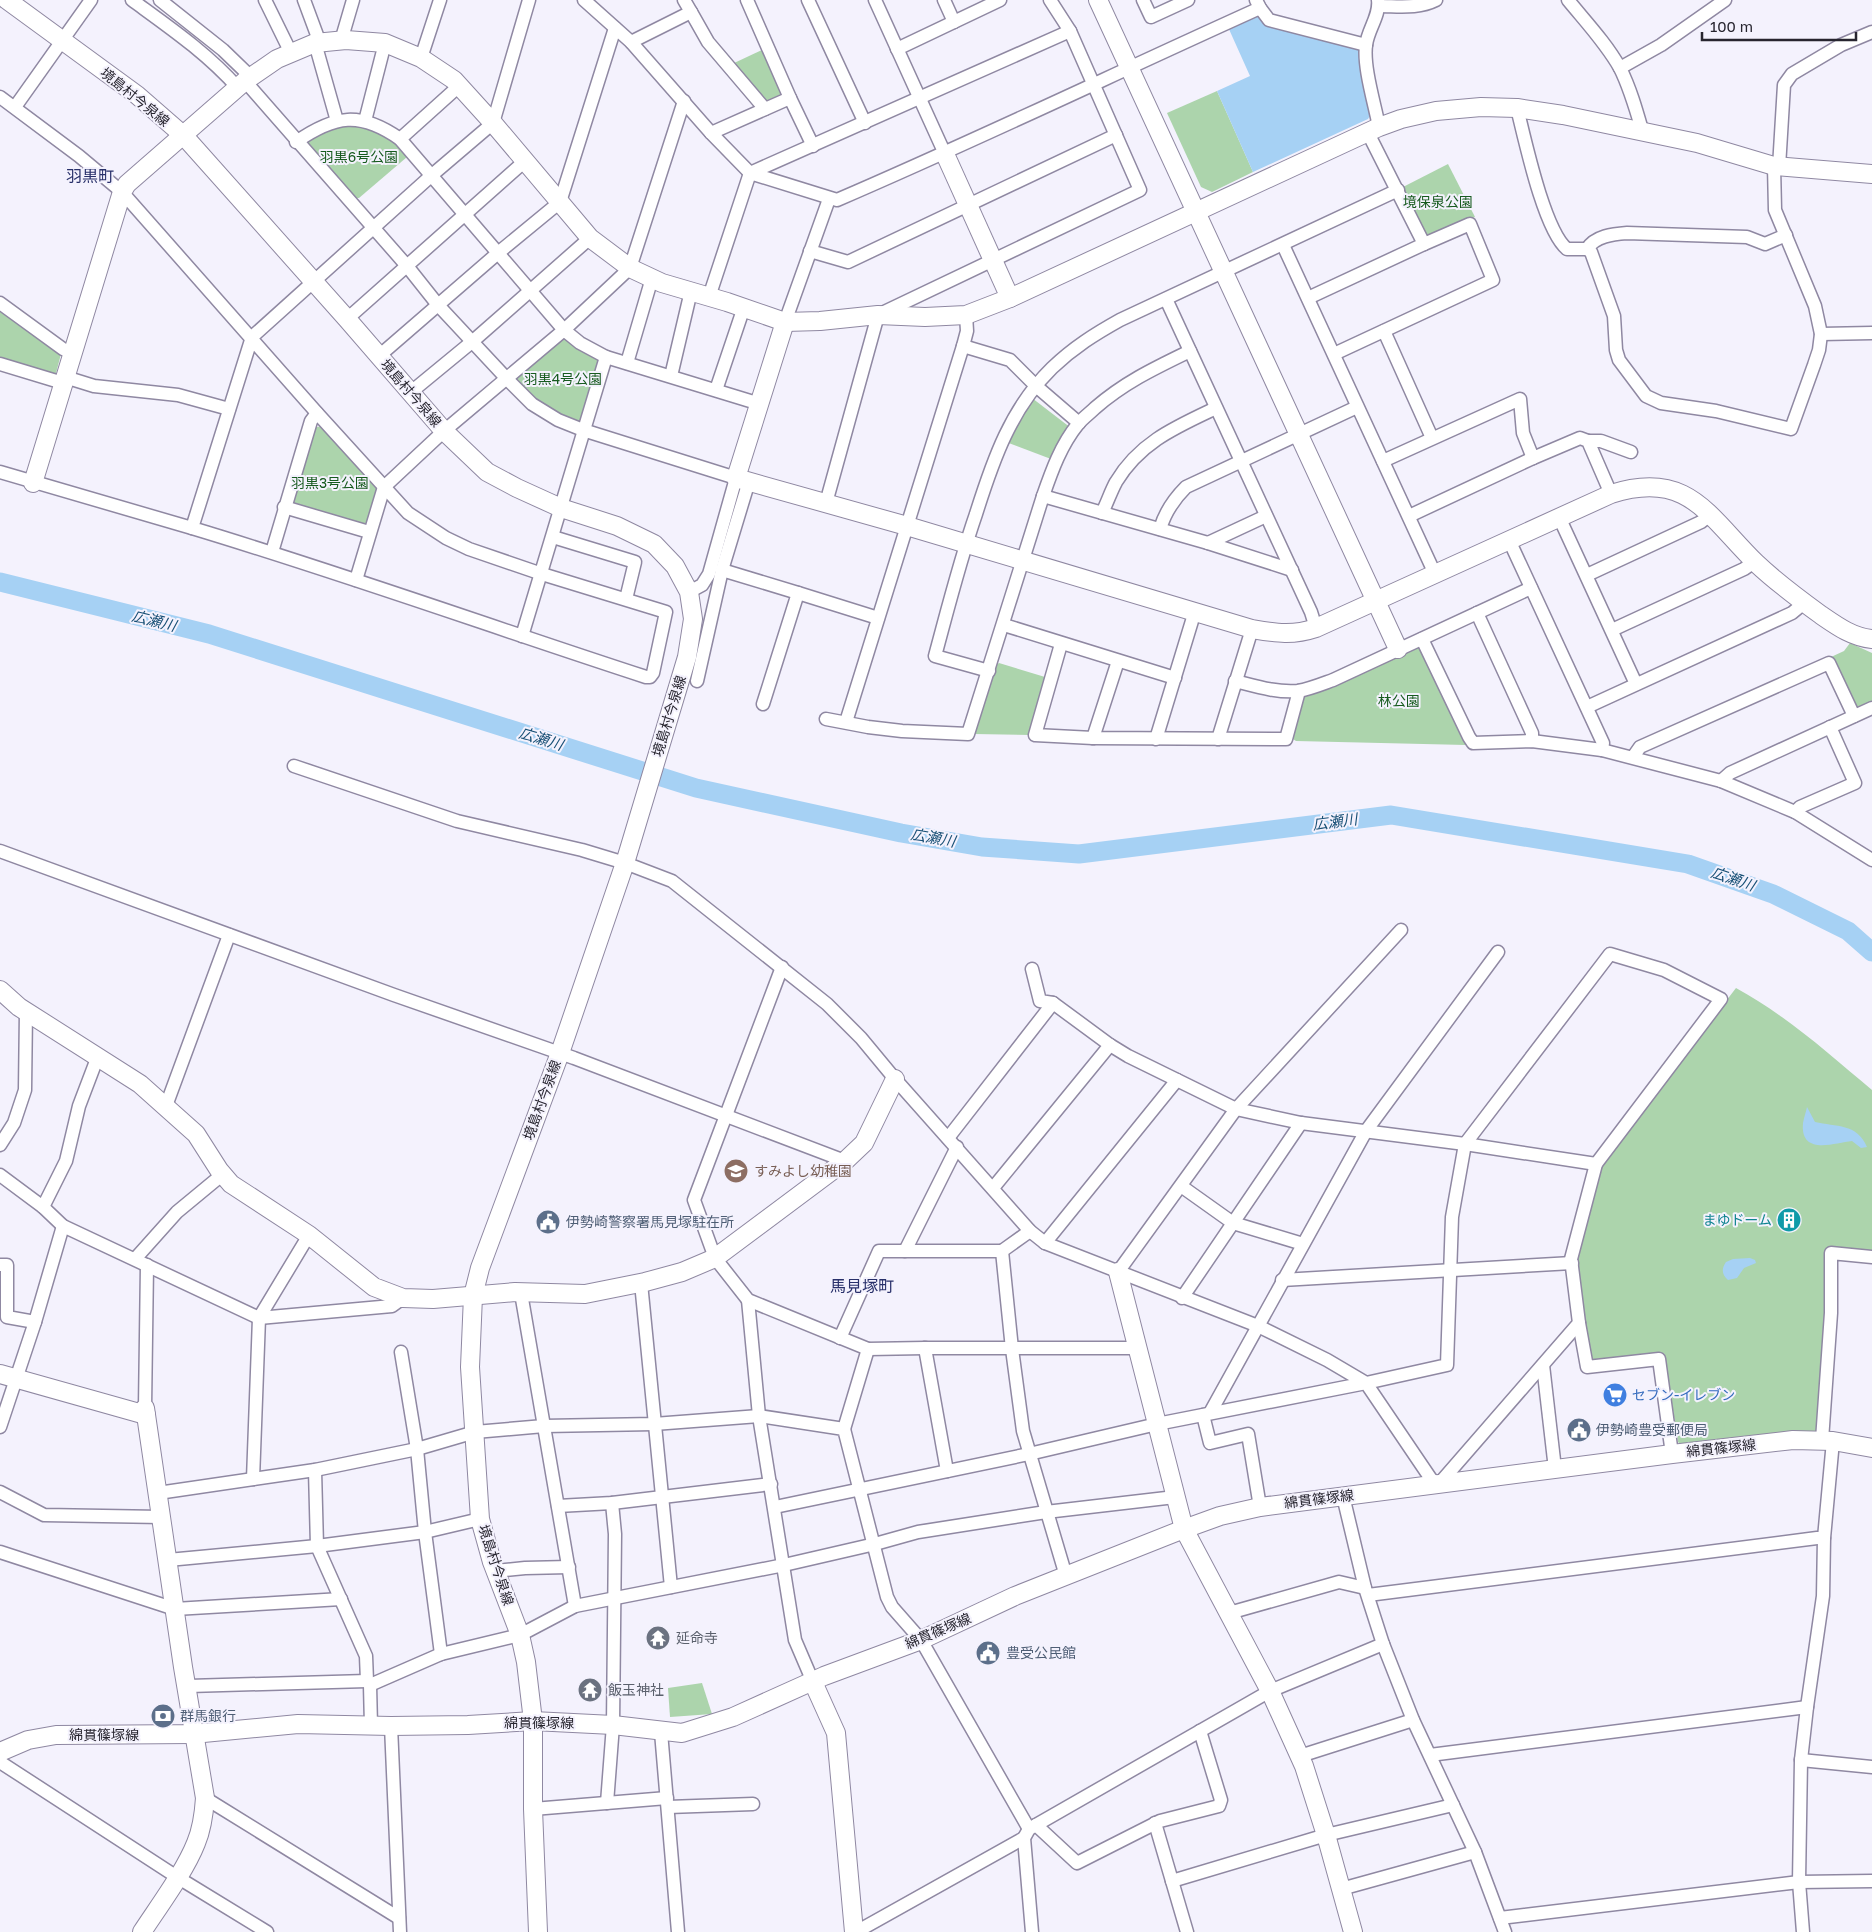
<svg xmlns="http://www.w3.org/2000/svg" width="1872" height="1932" font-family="'Golos Text','Noto Sans JP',sans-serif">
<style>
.green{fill:#acd4ac}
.water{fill:#a6d1f4}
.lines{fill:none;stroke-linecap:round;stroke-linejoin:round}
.river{stroke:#a6d1f4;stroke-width:19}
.street-casing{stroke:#8f88a2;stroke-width:15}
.secondary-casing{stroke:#8f88a2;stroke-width:20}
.street{stroke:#fff;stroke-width:12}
.secondary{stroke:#fff;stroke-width:18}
.labels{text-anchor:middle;stroke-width:4;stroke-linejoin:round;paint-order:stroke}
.street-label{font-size:14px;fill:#27252f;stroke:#f4f2fd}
.park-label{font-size:14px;fill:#175b1f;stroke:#f4f2fd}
.education-label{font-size:14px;fill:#785e54;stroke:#f4f2fd;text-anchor:start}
.culture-label{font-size:14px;fill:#0d838f;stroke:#f4f2fd;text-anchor:end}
.service-label{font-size:14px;fill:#4e5e75;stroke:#f4f2fd;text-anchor:start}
.shop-label{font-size:14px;fill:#366cbe;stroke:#f4f2fd;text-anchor:start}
.worship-label{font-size:14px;fill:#5b616d;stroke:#f4f2fd;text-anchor:start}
.water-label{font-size:15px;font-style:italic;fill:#185076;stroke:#f4f2fd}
.quarter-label{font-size:16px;fill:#28306a;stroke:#f4f2fd}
</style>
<rect width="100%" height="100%" fill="#f4f2fd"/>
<g class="green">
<polygon points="764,49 782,91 778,98 770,102 764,100 732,64"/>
<polygon points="1217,91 1253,172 1212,192 1201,187 1167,113"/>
<polygon points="346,126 360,126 393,139 407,157 359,198 353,198 307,145 307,139 319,131"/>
<polygon points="1448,164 1475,217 1431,237 1425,235 1403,187"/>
<polygon points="0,308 61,354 55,377 0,360"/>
<polygon points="562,337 598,357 600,365 584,420 576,422 541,405 517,384 516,376"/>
<polygon points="1032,398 1071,428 1051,459 1006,442"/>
<polygon points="321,426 376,485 378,489 367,523 362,525 295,506 292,500 314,428"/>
<polygon points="1850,643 1872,653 1872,702 1859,707 1852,706 1831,657 1844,651"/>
<polygon points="1416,647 1422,649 1466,743 1466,745 1296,741 1293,739 1305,695"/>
<polygon points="999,663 1045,677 1031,735 974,734 996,665"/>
<path d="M 1736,988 C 1786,1015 1829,1054 1872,1090 L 1872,1252 L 1829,1247 L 1820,1431 L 1681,1445 L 1678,1442 L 1664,1353 L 1590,1363 L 1575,1259 L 1602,1163 Z"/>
<polygon points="702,1683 712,1714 670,1717 668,1688"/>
</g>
<g class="water">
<polygon points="1254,16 1261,18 1264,24 1354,47 1360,51 1372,112 1368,119 1253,172 1217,91 1250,76 1228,27"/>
<path d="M 1807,1107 L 1815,1122 C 1836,1127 1857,1123 1867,1147 L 1861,1148 L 1852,1141 C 1834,1143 1800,1156 1803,1123 C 1804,1117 1806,1112 1807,1107 Z"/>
<path d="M 1750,1258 L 1755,1260 L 1756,1263 L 1744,1268 L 1737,1278 L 1728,1280 C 1722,1275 1721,1269 1726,1262 L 1733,1259 Z"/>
</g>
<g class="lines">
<polyline class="river" points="0,582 209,634 696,788 901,833 982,847 1079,854 1391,815 1688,864 1773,894 1848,931 1872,952"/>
<defs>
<g id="street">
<path d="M 132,0 C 169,27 207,53 238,88"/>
<polyline points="160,0 223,50 251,77"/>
<polyline points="265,0 291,53"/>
<polyline points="304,0 317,35 315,43 337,121"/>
<path d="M 584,0 L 631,42 L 711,133 L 750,173 L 837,200 C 979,139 1118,72 1260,8"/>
<polyline points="808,0 865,123"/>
<polyline points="875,0 945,154"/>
<polyline points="944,0 954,22"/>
<polyline points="1143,0 1151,17 1188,0"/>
<polyline points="1256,0 1260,8 1269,20 1366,45"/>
<path d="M 1378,0 C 1380,16 1368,29 1366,45 C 1363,67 1375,105 1379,127"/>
<path d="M 1568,0 C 1586,22 1606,43 1620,68 C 1630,88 1636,109 1642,130"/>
<path d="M 1379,6 C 1399,6 1418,9 1436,0"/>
<polyline points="691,12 708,42 765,109"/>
<polyline points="341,41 353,0"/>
<polyline points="631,42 691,12 684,0"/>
<polyline points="897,49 1000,0"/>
<polyline points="421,58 440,0"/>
<polyline points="1620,68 1661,45 1725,0"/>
<polyline points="245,81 407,266 438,305 507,379 532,404 558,420 583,430 736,478 709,574 702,585 689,592"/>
<path d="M 0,97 L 79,156 L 122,192 L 317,413 L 408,513 L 446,538 L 469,549 L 542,574 L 666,612 L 653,673 L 650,677 L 646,677 C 495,628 345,574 192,528 L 252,337 L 432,175 L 493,123 L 529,0"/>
<polyline points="790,98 813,146"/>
<polyline points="15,107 91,0"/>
<path d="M 1517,108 C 1525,140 1544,230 1567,249 L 1587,249 L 1591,252 L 1614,316 L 1616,350 L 1619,360 L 1646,396 L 1661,403 L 1716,411 L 1791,429 L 1814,365 L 1819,350 L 1821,334 L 1815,306 L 1775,210 L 1774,166"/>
<polyline points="365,121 385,43"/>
<polyline points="711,133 790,98 747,0"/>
<polyline points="400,139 459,86"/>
<path d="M 296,142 C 335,115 360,111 400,139 L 564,330 L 580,343 L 606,357 L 760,404"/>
<polyline points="1779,167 1784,85 1792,74 1841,45 1872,32"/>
<polyline points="1283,245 1435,574"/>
<path d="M 1587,249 C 1595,236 1613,234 1627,233 L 1747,237 L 1765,244 L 1786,235"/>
<polyline points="810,251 848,262 1116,135"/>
<polyline points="709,297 750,173 1070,31"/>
<polyline points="1308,298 1424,244"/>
<polyline points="1166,299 1311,612 1316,628"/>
<polyline points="0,303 63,349 72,353"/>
<polyline points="347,319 525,161"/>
<polyline points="785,322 829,199"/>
<polyline points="1384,331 1432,438"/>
<polyline points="1821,334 1872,333"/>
<polyline points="963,346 1010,360 1036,386 1079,423"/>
<polyline points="1334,354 1493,280 1470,224 1424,244 1368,133"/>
<polyline points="379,356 498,253 560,202 615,28"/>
<polyline points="627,363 652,278"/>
<polyline points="0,364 63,383"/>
<polyline points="671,376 691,291"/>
<polyline points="65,377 94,386 178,395 229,409"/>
<polyline points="716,390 744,307"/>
<polyline points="411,392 473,341 590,238"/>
<polyline points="1588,441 1601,441 1631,452"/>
<polyline points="1383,461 1520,399 1523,433 1533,458 1580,438 1588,441 1611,494"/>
<polyline points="0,472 192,528"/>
<polyline points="1043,496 1208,543 1292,570"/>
<polyline points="826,503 878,315 1140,190 1070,31 1050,0"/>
<polyline points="284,507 369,532"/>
<path d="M 1102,513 C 1107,503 1111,491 1116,482 C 1140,442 1176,427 1216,408"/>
<polyline points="1409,516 1533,458"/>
<polyline points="1559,517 1636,684"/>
<path d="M 1160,529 C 1165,512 1173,500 1186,487 L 1357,407"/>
<polyline points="553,537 635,562 626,599"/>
<polyline points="1509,540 1603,743 1602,750"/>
<polyline points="1208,543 1266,516"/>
<polyline points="272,552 311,421 317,413"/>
<polyline points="722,570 798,593 763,704"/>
<polyline points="1587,575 1701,522 1710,515"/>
<polyline points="356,580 384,487 444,431 564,330 630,268 684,101"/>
<polyline points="798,593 878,618"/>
<polyline points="1477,613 1532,733 1532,741"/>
<polyline points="1004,625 1175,678"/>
<polyline points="1612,630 1744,569 1754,562"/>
<polyline points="522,636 606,357"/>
<polyline points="1422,639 1469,737 1473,743 1532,741 1602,750 1721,781 1795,812 1872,860"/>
<polyline points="1061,644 1035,735 1093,738 1286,739 1299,691"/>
<path d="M 989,671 L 935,656 C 948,608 960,560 976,514 C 993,460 1011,408 1052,368 C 1074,347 1095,334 1120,320 L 1398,190"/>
<polyline points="697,681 722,570 749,481"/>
<path d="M 1235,681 C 1255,686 1277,693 1298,691 C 1310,689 1322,684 1333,680 L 1531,588"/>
<polyline points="1587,707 1792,613 1804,603"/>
<path d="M 826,719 L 868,727 L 902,731 L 968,734 L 1043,496 C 1052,470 1061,445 1078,424 C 1083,418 1090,413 1095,408 C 1125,382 1155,368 1190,351"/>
<polyline points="846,722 963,346 967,331 966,315"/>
<polyline points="1093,738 1118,661"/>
<polyline points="1156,739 1195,611"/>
<polyline points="1218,739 1252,629"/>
<polyline points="1633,757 1640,747 1829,663 1854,716"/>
<polyline points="294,766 457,821 582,850 625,863 672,881 827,1004 861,1038 895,1079 1030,1231 1045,1243 1258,1326 1327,1360 1366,1383 1431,1479 1439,1484 1579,1323 1571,1259 1596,1164 1721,999 1664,970 1610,954 1465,1144 1452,1217 1447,1365 1366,1383 1157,1424 1029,1454 775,1507"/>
<polyline points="1721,781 1730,773 1872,708"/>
<polyline points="1795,812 1800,807 1855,783 1830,727"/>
<polyline points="0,851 394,995 574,1058 845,1161"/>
<polyline points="782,967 694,1200 715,1258 748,1300 868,1349 925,1348 1137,1348"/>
<polyline points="1032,969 1040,1001 1053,1003 1110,1045 1128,1056 1236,1109 1301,1123 1465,1144 1596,1164"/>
<polyline points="166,1106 229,935"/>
<polyline points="948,1138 1053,1003"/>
<polyline points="0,1145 14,1123 25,1090 26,1011"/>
<polyline points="0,1175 43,1207 63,1226 259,1318 392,1306 403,1298"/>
<polyline points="1181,1186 1233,1223 1303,1244"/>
<polyline points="993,1188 1110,1045"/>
<polyline points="43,1207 66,1161 79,1106 98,1056"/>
<polyline points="1030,1231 1002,1251 1012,1349 1023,1431 1066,1576"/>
<polyline points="1045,1243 1177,1080"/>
<polyline points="905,1251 957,1147"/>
<polyline points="135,1259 177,1212 223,1174"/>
<polyline points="0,1265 7,1265 7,1317 35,1322"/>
<polyline points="1118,1272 1236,1109 1401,930"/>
<polyline points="1282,1280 1572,1263"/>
<polyline points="641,1283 671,1587"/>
<polyline points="521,1293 575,1606"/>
<polyline points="1182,1298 1301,1123"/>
<polyline points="748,1300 759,1416 795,1640 813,1682"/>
<polyline points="1579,1323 1587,1367 1659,1359 1672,1454"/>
<polyline points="840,1338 879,1251 1002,1251"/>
<polyline points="925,1348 947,1471"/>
<polyline points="401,1352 417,1449 425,1532 441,1654"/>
<polyline points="1543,1365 1555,1469"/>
<polyline points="145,1408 147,1265"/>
<polyline points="1210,1413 1366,1131 1498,952"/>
<polyline points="1203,1415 1210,1443 1248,1434 1260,1507"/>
<polyline points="0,1427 35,1322 63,1226"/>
<polyline points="844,1429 868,1349"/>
<polyline points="1822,1440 1831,1313 1831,1253 1872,1257"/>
<polyline points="315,1470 317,1546 366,1656 367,1681 370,1685 371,1726"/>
<polyline points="253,1479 259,1318 309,1235"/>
<polyline points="0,1492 44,1515 162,1517"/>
<polyline points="158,1493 315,1470 417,1449 475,1432 544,1426 654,1424 759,1416 844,1429 887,1597 892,1607 921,1640 1029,1829"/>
<polyline points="1343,1496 1365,1588 1383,1644 1413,1720 1475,1852 1505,1932"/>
<polyline points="558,1506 612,1503 771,1484"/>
<polyline points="0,1552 175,1609 341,1599"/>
<polyline points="168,1560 317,1546 425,1532 480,1519"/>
<polyline points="495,1571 525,1568 569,1567"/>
<polyline points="1368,1595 1817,1538 1824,1538"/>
<polyline points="1229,1613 1339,1582 1365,1588"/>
<polyline points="370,1685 441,1654 520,1635 575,1606 784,1565 875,1544 918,1532 1046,1512 1175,1497"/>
<polyline points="189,1686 367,1681"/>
<polyline points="391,1726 400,1932"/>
<polyline points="661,1732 678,1932"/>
<polyline points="1430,1755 1807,1707"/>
<polyline points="1300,1756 1413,1720"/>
<polyline points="1801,1760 1872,1767"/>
<polyline points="0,1762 177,1877 267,1932"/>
<polyline points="205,1798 399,1918"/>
<polyline points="607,1803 613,1725 615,1534 612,1503"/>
<polyline points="668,1807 753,1804"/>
<polyline points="533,1809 667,1798"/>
<polyline points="1155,1823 1187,1932"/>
<polyline points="1036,1825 1077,1863 1160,1821 1219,1806 1221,1800 1200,1731"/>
<polyline points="1172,1881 1326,1835 1453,1805"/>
<polyline points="1341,1889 1475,1852"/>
<polyline points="1500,1918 1799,1882 1872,1881"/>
<polyline points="856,1932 1024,1838"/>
<polyline points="1032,1932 1024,1838 1029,1829 1270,1691 1383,1644"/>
<polyline points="1803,1932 1799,1882 1801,1760 1807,1707 1823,1596 1824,1538 1833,1441"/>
</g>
<g id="secondary">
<polyline points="7,0 137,95 184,136 347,319 444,431 487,472 517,488 561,508 617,526 654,544 675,566 689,592 693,619 687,657 625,863 560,1053 480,1268 473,1296 470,1367 480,1519 492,1562 520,1635 526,1662 533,1721 533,1809 538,1932"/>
<polyline points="1098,0 1398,649"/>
<polyline points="945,154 1010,298"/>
<path d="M 785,322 L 736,478 L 907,526 L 1252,629 C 1276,633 1292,636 1316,628 L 1611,494 C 1688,469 1708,516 1756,563 C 1776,582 1799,599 1821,615 C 1837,626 1852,637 1872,639"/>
<polyline points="33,483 122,192 127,184 245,81 277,59 315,43 346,40 385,43 421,58 454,80 493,123 590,238 630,268 662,283 727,302 785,322 820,321 878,315 925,317 966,315 1010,298 1379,127 1401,119 1436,111 1481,107 1517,108 1563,115 1697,143 1774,166 1872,174"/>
<polyline points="0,990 19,1007 140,1084 196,1134 219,1170 231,1184 309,1235 374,1287 403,1298 433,1299 515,1292 585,1294 645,1282 682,1272 715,1258 845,1161 864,1143 895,1079"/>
<polyline points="1118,1272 1184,1529 1270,1691 1304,1766 1326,1835 1353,1932"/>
<polyline points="0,1374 146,1415"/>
<polyline points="813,1682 836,1733 854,1932"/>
<polyline points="0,1752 28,1740 56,1735 193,1734 298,1724 391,1726 468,1725 533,1721 613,1725 682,1733 733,1717 824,1676 921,1640 1015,1596 1184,1529 1220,1516 1260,1507 1672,1454 1793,1440 1833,1441 1872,1448"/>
<path d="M 142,1932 C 159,1906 185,1871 196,1843 C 202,1829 204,1813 205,1798 L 183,1667 L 145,1408"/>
</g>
</defs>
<use href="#street" class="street-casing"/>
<use href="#secondary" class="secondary-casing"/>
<use href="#street" class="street"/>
<use href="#secondary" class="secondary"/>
</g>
<defs>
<symbol id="school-disc" viewBox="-11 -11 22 22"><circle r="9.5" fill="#8d6e63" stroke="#f4f2fd"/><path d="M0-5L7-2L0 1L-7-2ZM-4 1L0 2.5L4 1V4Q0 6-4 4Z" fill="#fff"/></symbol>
<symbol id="building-disc" viewBox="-11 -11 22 22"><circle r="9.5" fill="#0f9aa8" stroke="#f4f2fd"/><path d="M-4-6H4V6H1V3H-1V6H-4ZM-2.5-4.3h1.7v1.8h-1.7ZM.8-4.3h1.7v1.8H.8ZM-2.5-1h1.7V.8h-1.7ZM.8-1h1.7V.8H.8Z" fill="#fff"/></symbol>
<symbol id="civic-disc" viewBox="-11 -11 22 22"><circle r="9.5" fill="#5c6f8a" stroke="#f4f2fd"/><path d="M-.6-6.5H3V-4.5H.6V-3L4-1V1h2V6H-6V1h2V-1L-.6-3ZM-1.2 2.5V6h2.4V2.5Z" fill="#fff"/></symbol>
<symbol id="supermarket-disc" viewBox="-11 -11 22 22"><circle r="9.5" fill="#3f7fe0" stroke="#f4f2fd"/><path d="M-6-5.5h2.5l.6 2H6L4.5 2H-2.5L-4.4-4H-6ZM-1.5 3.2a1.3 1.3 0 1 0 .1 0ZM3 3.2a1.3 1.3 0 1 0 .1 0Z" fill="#fff"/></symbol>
<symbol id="temple-disc" viewBox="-11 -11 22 22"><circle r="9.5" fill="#6b7280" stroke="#f4f2fd"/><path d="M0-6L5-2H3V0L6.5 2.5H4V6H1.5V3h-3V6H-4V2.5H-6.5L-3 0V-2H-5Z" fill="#fff"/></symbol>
<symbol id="bank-disc" viewBox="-11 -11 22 22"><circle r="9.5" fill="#5c6f8a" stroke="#f4f2fd"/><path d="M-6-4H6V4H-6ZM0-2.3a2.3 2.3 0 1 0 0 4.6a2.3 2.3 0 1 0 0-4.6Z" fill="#fff"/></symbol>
</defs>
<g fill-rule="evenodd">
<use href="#school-disc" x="722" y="1157" width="28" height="28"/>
<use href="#building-disc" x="1775" y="1206" width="28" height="28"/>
<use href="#civic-disc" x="534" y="1208" width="28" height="28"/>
<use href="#supermarket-disc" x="1601" y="1381" width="28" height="28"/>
<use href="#civic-disc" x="1565" y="1416" width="28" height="28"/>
<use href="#temple-disc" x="644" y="1624" width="28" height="28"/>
<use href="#civic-disc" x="974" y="1639" width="28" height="28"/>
<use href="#temple-disc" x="576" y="1676" width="28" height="28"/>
<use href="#bank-disc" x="149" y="1702" width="28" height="28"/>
</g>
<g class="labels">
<g class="street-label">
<text transform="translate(135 97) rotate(39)" y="5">境島村今泉線</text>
<text transform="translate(411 393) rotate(49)" y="5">境島村今泉線</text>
<text transform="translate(669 716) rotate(-73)" y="5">境島村今泉線</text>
<text transform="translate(542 1100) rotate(-70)" y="5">境島村今泉線</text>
<text transform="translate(1721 1448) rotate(-6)" y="5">綿貫篠塚線</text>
<text transform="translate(1319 1499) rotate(-7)" y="5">綿貫篠塚線</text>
<text transform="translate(496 1565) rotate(72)" y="5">境島村今泉線</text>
<text transform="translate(938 1631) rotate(-23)" y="5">綿貫篠塚線</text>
<text x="539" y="1728">綿貫篠塚線</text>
<text x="104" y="1740">綿貫篠塚線</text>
</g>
<g class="park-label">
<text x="359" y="162">羽黒6号公園</text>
<text x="1438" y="207">境保泉公園</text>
<text x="563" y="384">羽黒4号公園</text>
<text x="330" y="488">羽黒3号公園</text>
<text x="1399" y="706">林公園</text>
</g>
<g class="education-label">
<text x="754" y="1176">すみよし幼稚園</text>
</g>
<g class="culture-label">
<text x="1772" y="1225">まゆドーム</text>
</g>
<g class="service-label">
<text x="566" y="1227">伊勢崎警察署馬見塚駐在所</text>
<text x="1596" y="1435">伊勢崎豊受郵便局</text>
<text x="1006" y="1658">豊受公民館</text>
<text x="180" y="1721">群馬銀行</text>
</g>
<g class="shop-label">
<text x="1632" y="1400">セブン-イレブン</text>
</g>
<g class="worship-label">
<text x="676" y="1643">延命寺</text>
<text x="608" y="1695">飯玉神社</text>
</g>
<g class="water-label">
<text transform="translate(154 621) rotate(14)" y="5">広瀬川</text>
<text transform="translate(541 739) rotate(17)" y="5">広瀬川</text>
<text transform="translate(1335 822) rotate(-7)" y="5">広瀬川</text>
<text transform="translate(933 838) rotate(10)" y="5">広瀬川</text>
<text transform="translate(1733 879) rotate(19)" y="5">広瀬川</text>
</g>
<g class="quarter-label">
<text x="90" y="182">羽黒町</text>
<text x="862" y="1292">馬見塚町</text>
</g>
</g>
<path d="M1702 32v8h154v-8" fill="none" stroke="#27252f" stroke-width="2.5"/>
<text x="1710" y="32" font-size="15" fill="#27252f" stroke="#f4f2fd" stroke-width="4" paint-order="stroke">100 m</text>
</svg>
